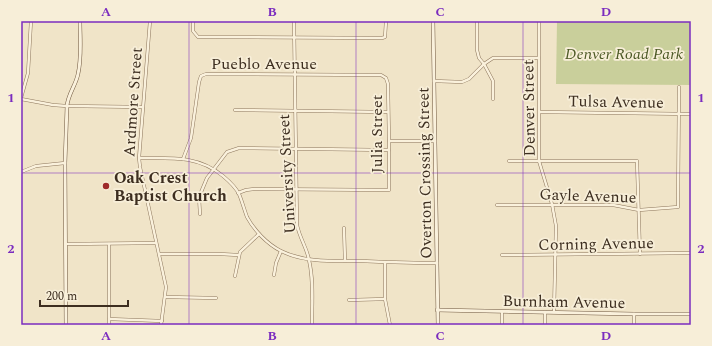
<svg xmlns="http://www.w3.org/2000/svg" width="712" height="346" font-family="Spectral,serif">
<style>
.green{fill:#c9cf9b}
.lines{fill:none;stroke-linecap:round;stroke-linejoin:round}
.street-casing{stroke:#8d765c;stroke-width:3.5}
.secondary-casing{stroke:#6f573f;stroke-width:4}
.street{stroke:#faf1dc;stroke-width:2.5}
.secondary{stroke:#faf1dc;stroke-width:3}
.grid{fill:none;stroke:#7b2cbf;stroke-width:1;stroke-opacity:0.55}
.poi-dot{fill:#9e2a2b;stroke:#f7eed8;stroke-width:1.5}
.labels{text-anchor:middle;stroke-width:3.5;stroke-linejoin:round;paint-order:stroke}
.park-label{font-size:16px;font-style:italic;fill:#4d5a26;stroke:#f7eed8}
.street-label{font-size:16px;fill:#3d2e20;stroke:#f7eed8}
.poi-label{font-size:16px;font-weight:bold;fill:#3d2e20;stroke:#f7eed8;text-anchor:start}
.neatline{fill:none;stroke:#7b2cbf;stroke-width:1.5}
.grid-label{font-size:13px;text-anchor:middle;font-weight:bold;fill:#7b2cbf}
</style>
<rect width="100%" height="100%" fill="#f0e4c8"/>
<polygon class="green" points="557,21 691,21 691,85 556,84"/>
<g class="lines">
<defs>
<g id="street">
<polyline points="150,21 139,158 140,167 166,287 161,325"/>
<polyline points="193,21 193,31 198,37 382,38 385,37 386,21"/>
<path d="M 294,21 L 297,225 C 300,239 307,248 309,260 C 314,281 312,304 312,325"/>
<polyline points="477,21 477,50 479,58 484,64 493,81 493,99"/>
<polyline points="539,21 539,161 552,204 556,226 554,312"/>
<polyline points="434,81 462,82 469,79 484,64 493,58 539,58"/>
<polyline points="21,98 28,73 31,21"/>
<polyline points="21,99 53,105 67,106 143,107"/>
<polyline points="235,110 388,112"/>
<polyline points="540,112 691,114"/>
<polyline points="389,141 435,141"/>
<path d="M 139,158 C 170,158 198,155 223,176 C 229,181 235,186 239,194 C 242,201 244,209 247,217 C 254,230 267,244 281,251 C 305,263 335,261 361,261 C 386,262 412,263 437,263"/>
<polyline points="183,159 191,138 199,82 201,76 206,74 381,75 386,78 388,84 389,141 389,190 254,189 246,190 238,193"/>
<polyline points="509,161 637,161 640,254"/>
<polyline points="21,172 36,166 65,163"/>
<polyline points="497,205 613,205 639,210 678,207 679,87"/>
<polyline points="200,214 199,197 207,178 227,152 239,148 389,150"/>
<polyline points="344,228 345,261"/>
<polyline points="66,244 156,243"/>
<polyline points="160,254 220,254 238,255"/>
<polyline points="502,255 691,253"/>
<polyline points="385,262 385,299 390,325"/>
<polyline points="274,275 276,263 281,251"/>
<polyline points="235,276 240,252 259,234"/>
<polyline points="166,297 216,298"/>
<polyline points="349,300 385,299"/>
<polyline points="502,312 502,325"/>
<polyline points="109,319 162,321"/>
<polyline points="109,325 109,244"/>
<polyline points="545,325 545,312"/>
<polyline points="634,325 634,314"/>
</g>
<g id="secondary">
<polyline points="433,21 438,325"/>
<polyline points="437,310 634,314 691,314"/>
<path d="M 66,325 L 65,163 L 67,106 C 68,94 76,85 78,74 C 82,57 80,38 80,21"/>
</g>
</defs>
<use href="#street" class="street-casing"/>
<use href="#secondary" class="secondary-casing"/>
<use href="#street" class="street"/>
<use href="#secondary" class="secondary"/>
</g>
<path class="grid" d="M 189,21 L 189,325M 356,21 L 356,325M 523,21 L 523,325M 21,173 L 691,173"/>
<circle class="poi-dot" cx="106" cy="186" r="4"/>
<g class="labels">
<g class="park-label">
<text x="624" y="59">Denver Road Park</text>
</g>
<g class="street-label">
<text x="264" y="69">Pueblo Avenue</text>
<text transform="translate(616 101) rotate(1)" y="6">Tulsa Avenue</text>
<text transform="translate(132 102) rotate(-86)" y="6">Ardmore Street</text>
<text transform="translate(528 108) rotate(-91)" y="6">Denver Street</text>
<text transform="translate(376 134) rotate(-90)" y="6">Julia Street</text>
<text transform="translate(424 173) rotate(-91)" y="6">Overton Crossing Street</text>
<text transform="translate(286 174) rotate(-93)" y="6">University Street</text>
<text transform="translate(588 195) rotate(2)" y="6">Gayle Avenue</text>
<text transform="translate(596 243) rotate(-1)" y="6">Corning Avenue</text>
<text transform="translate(564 301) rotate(1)" y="6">Burnham Avenue</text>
</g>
<g class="poi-label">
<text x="114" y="183">Oak Crest<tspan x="114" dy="18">Baptist Church</tspan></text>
</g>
</g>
<rect width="712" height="346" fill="none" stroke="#f7eed8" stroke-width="44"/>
<path d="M40 300v6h88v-6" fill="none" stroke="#3d2e20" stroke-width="2"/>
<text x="46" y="300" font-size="12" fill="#3d2e20" stroke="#f7eed8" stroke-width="3" paint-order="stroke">200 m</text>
<rect x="22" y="22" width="668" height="302" class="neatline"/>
<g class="grid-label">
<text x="106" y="16">A</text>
<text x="272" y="16">B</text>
<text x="440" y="16">C</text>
<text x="606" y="16">D</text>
<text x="11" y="102">1</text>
<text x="701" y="102">1</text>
<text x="11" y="253">2</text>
<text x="701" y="253">2</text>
<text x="106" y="340">A</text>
<text x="272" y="340">B</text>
<text x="440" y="340">C</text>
<text x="606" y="340">D</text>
</g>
</svg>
